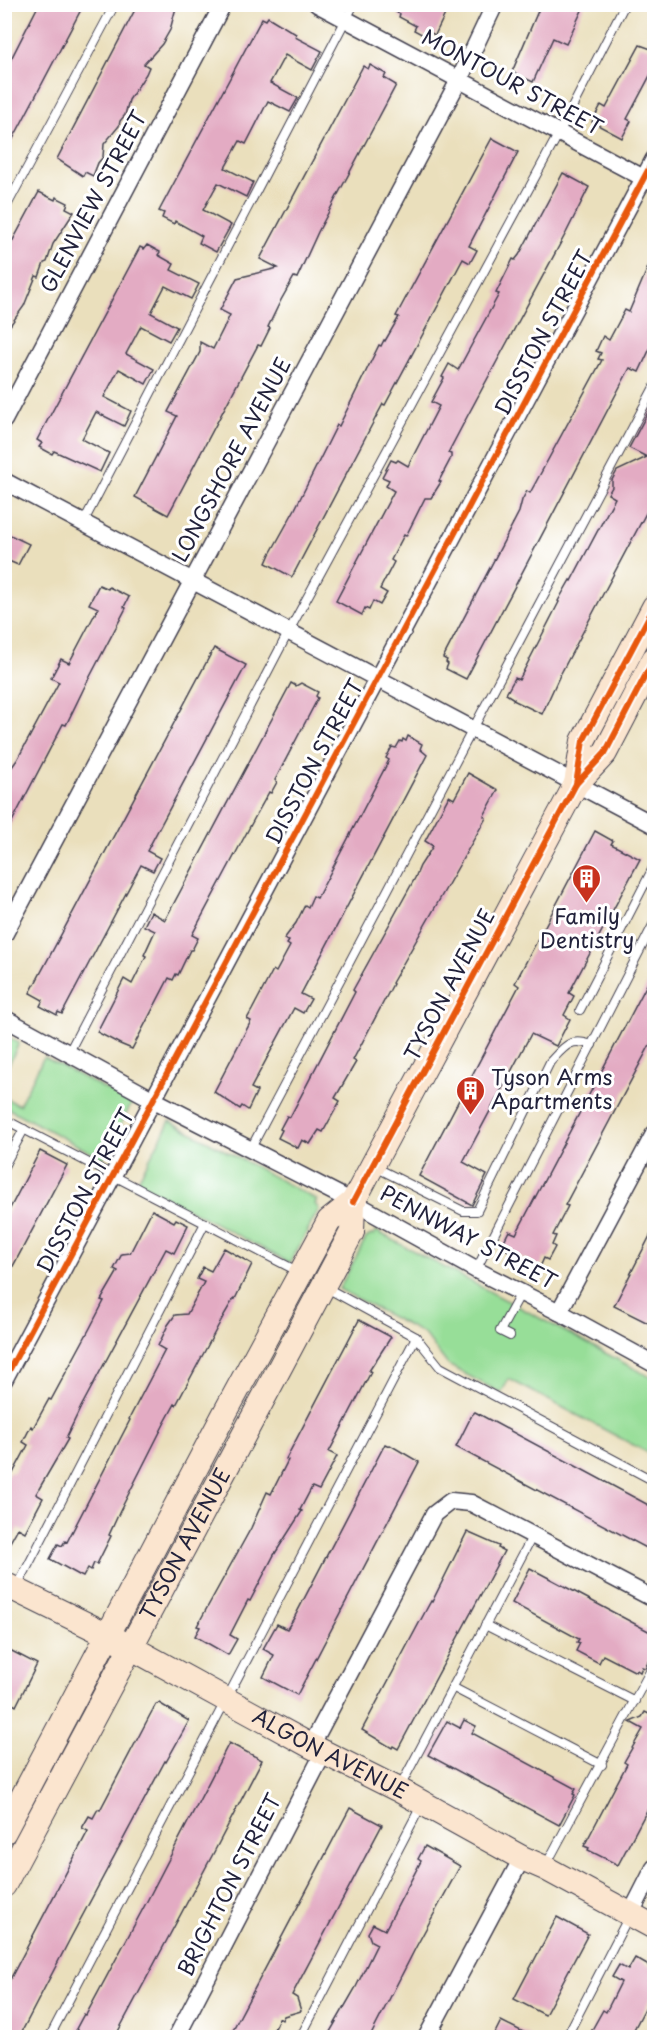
<svg xmlns="http://www.w3.org/2000/svg" width="659" height="2042" font-family="'Playpen Sans',sans-serif">
<style>
.green{fill:#97de98;stroke:#5c806a;stroke-width:1.5}
.building{fill:#e3abc3}
.lines{fill:none;stroke-linecap:round;stroke-linejoin:round}
.lane-casing{stroke:#403e4e;stroke-width:10}
.street-casing{stroke:#403e4e;stroke-width:19}
.secondary-casing{stroke:#403e4e;stroke-width:26}
.lane{stroke:#fff;stroke-width:8}
.street{stroke:#fff;stroke-width:16}
.secondary{stroke:#fbe5cf;stroke-width:24}
.cycleway-casing{stroke:#fff;stroke-width:10}
.cycleway{stroke:#e8590c;stroke-width:6}
.labels{text-anchor:middle;stroke-width:6;stroke-linejoin:round;paint-order:stroke}
.street-label{font-size:21px;fill:#22223b;stroke:#fff}
.poi-label{font-size:21px;fill:#22223b;stroke:#fff}
</style>
<rect width="100%" height="100%" fill="#fff"/>
<filter id="ink" filterUnits="userSpaceOnUse"><feTurbulence type="fractalNoise" baseFrequency=".0167" numOctaves="2"/><feDisplacementMap in="SourceGraphic" scale="12" xChannelSelector="R" yChannelSelector="G"/><feConvolveMatrix kernelMatrix="1 2 1 2 8 2 1 2 1" color-interpolation-filters="sRGB"/></filter>
<filter id="wash" filterUnits="userSpaceOnUse"><feTurbulence type="fractalNoise" baseFrequency=".008" numOctaves="4" result="noise"/><feDisplacementMap in="SourceGraphic" scale="24" xChannelSelector="R" yChannelSelector="G"/><feGaussianBlur stdDeviation="1.35" result="paint"/><feColorMatrix in="noise" values="0 0 0 0 0 0 0 0 0 0 0 0 0 0 0 0 0 1.4 0 .05"/><feComposite in="paint" operator="in"/></filter>
<g filter="url(#wash)">
<rect width="100%" height="100%" fill="#eadfbc"/>
<g class="green">
<polygon points="5,1036 19,1043 5,1072"/>
<polygon points="44,1057 132,1103 103,1159 5,1107 5,1098 19,1105"/>
<polygon points="170,1121 317,1200 315,1204 319,1209 290,1263 137,1182"/>
<polygon points="376,1231 654,1379 654,1456 509,1379 501,1393 448,1365 424,1334 339,1289 366,1238 371,1235 374,1235"/>
</g>
<g id="blocks">
<g class="building">
<polygon points="39,4 84,4 4,156 4,66 10,61"/>
<polygon points="138,4 177,4 170,30 162,44 144,64 149,67 146,74 129,100 125,115 120,121 119,126 104,144 103,157 98,163 93,176 85,172 83,176 57,159"/>
<polygon points="380,4 450,4 435,35 429,32 427,37 414,30 416,26 399,17 400,14"/>
<polygon points="541,4 585,4 566,44 553,38 533,82 512,72"/>
<polygon points="268,17 296,34 295,37 322,51 312,70 285,55 270,83 298,98 290,112 268,101 246,144 240,141 225,168 253,182 246,197 218,183 203,210 231,225 216,252 199,243 202,236 175,221 174,224 162,218 164,213 159,211 262,18 266,20"/>
<polygon points="640,45 654,50 654,68 627,119 631,121 622,138 592,122 601,105 606,108"/>
<polygon points="370,65 386,74 384,78 396,85 318,232 297,278 294,277 281,300 268,327 270,328 261,346 258,345 168,515 135,497 177,416 168,412 200,352 200,342 213,349 230,315 220,310 237,278 278,268 260,259 363,66 368,69"/>
<polygon points="492,138 518,152 469,246 477,250 470,263 463,259 385,405 383,404 376,417 292,577 266,563 270,554 295,509 337,425 339,426 379,345 381,346 384,340 385,341 399,317 396,316"/>
<polygon points="563,173 589,187 566,233 468,415 448,453 451,454 451,458 439,481 441,482 431,498 425,498 406,536 404,535 391,560 394,562 380,589 387,593 380,605 373,601 369,610 365,608 362,615 336,601 394,491 386,486 389,480 382,477 391,460 396,462 398,460 408,466 439,406 431,402 444,378 442,377 449,364 458,370 499,294 496,293 513,259 515,260 519,255"/>
<polygon points="39,192 55,200 56,197 68,203 66,208 74,212 53,244 47,262 44,263 39,277 36,276 24,306 4,334 4,257"/>
<polygon points="147,245 160,252 158,255 174,264 171,270 199,284 191,299 165,286 151,313 177,327 169,341 141,326 126,354 154,369 146,384 119,369 104,397 131,411 124,426 96,412 82,439 109,453 100,472 54,451 52,454 39,447 42,443 37,440 140,247 144,249"/>
<polygon points="654,253 654,340 639,372 630,368 624,379 466,679 446,669 448,664 446,662 447,660 443,658 519,512 522,500 527,491 530,493 602,360 598,359 601,353 596,351 603,336 609,340 625,310 629,312"/>
<polygon points="654,401 654,498 559,677 542,714 513,700 514,699 506,694 515,678 519,680 559,602 558,601 570,580 571,581 615,498 608,494 612,487 612,480 617,471 647,457 629,448"/>
<polygon points="4,532 29,544 18,565 4,559"/>
<polygon points="99,585 108,589 109,587 129,597 124,607 126,608 84,688 66,725 63,724 4,837 4,768 9,771 17,760 59,682 51,678 61,659 69,663 97,610 98,608 89,604"/>
<polygon points="214,648 246,665 147,851 160,858 153,871 141,865 62,1014 58,1012 57,1015 40,1006 43,1000 30,993"/>
<polygon points="291,683 296,686 301,683 318,692 316,696 318,698 275,780 277,782 271,793 269,792 254,819 192,935 198,938 192,950 190,950 178,975 176,974 173,980 169,978 132,1049 120,1044 97,1032 124,979 132,984 146,956 144,955 155,931 144,926 151,912 165,920"/>
<polygon points="408,736 422,744 420,749 427,755 301,994 311,999 303,1013 294,1008 251,1088 257,1091 248,1110 242,1106 240,1109 214,1092 251,1021 247,1019 252,1010 273,970 276,972 290,946 287,944 289,941 284,939 296,923 305,905 308,907 313,896 317,898 389,760 386,758 392,747 396,748 400,741 402,742 403,739 406,741"/>
<polygon points="468,773 498,790 485,814 484,816 486,818 392,983 393,984 353,1060 356,1062 335,1098 340,1101 323,1132 319,1130 310,1144 302,1140 298,1148 278,1138 282,1130 280,1129 287,1116 290,1117 355,992 353,990 415,878 420,866 433,846 425,841 449,796 454,799"/>
<polygon points="595,831 613,841 611,844 640,859 569,993 574,996 564,1015 570,1019 556,1046 531,1034 463,1162 487,1175 472,1205 419,1176 519,986 515,983"/>
<polygon points="654,971 654,1037 565,1205 568,1206 553,1235 556,1236 552,1245 555,1247 548,1260 544,1258 540,1267 501,1247 509,1231 516,1234"/>
<polygon points="40,1151 67,1165 4,1283 4,1220"/>
<polygon points="152,1210 174,1222 176,1219 188,1225 174,1253 166,1249 81,1407 66,1438 68,1439 36,1494 43,1498 25,1532 18,1528 4,1553 4,1483 8,1474 10,1472 13,1473 28,1445 23,1442 31,1426 33,1428 49,1399 51,1400 90,1328 104,1301 101,1300 118,1271 114,1269 122,1254 130,1253"/>
<polygon points="654,1228 654,1315 650,1324 614,1306"/>
<polygon points="224,1248 252,1264 235,1299 234,1298 224,1315 176,1405 175,1404 164,1424 120,1511 109,1535 111,1536 97,1564 94,1563 91,1570 88,1568 83,1577 79,1575 50,1559 58,1544 62,1546 65,1541 67,1542 130,1420 129,1419 165,1350 158,1346 168,1325 175,1315 187,1314 204,1282 197,1279 203,1267 211,1271"/>
<polygon points="359,1320 391,1337 369,1371 371,1372 329,1452 337,1456 319,1490 312,1487 300,1510 302,1511 274,1555 250,1601 248,1600 230,1635 237,1639 228,1655 195,1636 200,1627 197,1626 251,1528 267,1492 271,1494 288,1460 286,1459"/>
<polygon points="475,1412 654,1508 654,1552 456,1447 472,1415"/>
<polygon points="385,1444 389,1446 390,1445 419,1462 297,1695 263,1677 274,1655 263,1649 277,1624 287,1629 294,1618"/>
<polygon points="467,1532 499,1546 498,1548 504,1551 398,1749 393,1746 392,1748 362,1730 425,1612 431,1601 432,1602"/>
<polygon points="530,1568 654,1634 654,1648 645,1668 642,1667 640,1672 637,1670 636,1672 603,1655 599,1663 576,1651 580,1643 577,1642 579,1639 512,1603"/>
<polygon points="4,1647 37,1664 16,1706 4,1699"/>
<polygon points="159,1703 189,1721 166,1762 165,1761 70,1939 19,2037 4,2037 4,1991 88,1831 82,1828 89,1816 93,1818 98,1809 100,1810 150,1715 156,1704"/>
<polygon points="654,1709 654,1797 618,1865 588,1850 589,1848 584,1846 627,1764 624,1762 643,1729 630,1722 642,1717 645,1712 651,1715"/>
<polygon points="464,1720 476,1726 472,1733 576,1789 573,1794 575,1795 559,1825 428,1755 447,1721 460,1728"/>
<polygon points="229,1743 262,1760 213,1854 115,2037 74,2037 78,2030 76,2029 84,2014 86,2015 145,1905"/>
<polygon points="350,1808 382,1825 292,1995 297,1998 301,2011 284,2016 282,2020 279,2018 270,2037 229,2037"/>
<polygon points="425,1846 460,1866 416,1947 370,2037 327,2037 356,1987 377,1944 371,1941 368,1933 373,1924 385,1930 421,1861 418,1859"/>
<polygon points="557,1917 588,1934 545,2015 514,1999"/>
<polygon points="635,1958 654,1969 654,1991 630,2037 588,2037 603,2010 606,2012 621,1982 612,1977 619,1965 628,1970"/>
<polygon points="501,2021 533,2037 493,2037"/>
</g>
</g>
</g>
<g filter="url(#ink)">
<use href="#blocks" fill-opacity="0" stroke="#403e4e" stroke-width="1.5"/>
<g class="lines">
<defs>
<g id="lane">
<polyline points="4,211 115,4"/>
<polyline points="83,523 354,4"/>
<polyline points="580,1010 654,866"/>
<polyline points="69,1052 289,631 559,133 625,4"/>
<polyline points="4,1119 299,1272"/>
<polyline points="250,1150 654,387"/>
<polyline points="4,1166 24,1129"/>
<path d="M 375,1167 L 463,1211 L 477,1211 L 550,1062 C 565,1046 570,1037 592,1045"/>
<polyline points="476,1270 654,923"/>
<polyline points="325,1287 416,1337 440,1367 654,1481"/>
<polyline points="510,1336 500,1331 521,1293"/>
<polyline points="17,1587 205,1223"/>
<polyline points="485,1625 635,1701"/>
<polyline points="452,1687 602,1765"/>
<polyline points="400,1787 533,1535"/>
<polyline points="545,1867 654,1664"/>
<polyline points="49,2038 416,1337"/>
<polyline points="300,2038 422,1804"/>
<polyline points="566,2038 629,1916"/>
</g>
<g id="street">
<polyline points="317,4 653,183"/>
<polyline points="4,420 223,4"/>
<polyline points="4,481 654,825"/>
<polyline points="4,935 459,80 495,4"/>
<polyline points="4,1018 154,1100 353,1202 476,1270 559,1312 654,1364"/>
<polyline points="559,1312 654,1134"/>
<polyline points="4,1380 654,159"/>
<polyline points="311,1746 434,1514 451,1501 471,1503 654,1599"/>
<polyline points="631,1913 654,1868"/>
<polyline points="176,2038 324,1752"/>
<polyline points="426,2038 522,1858"/>
</g>
<g id="secondary">
<polyline points="576,784 583,741 654,607"/>
<path id="s1" d="M 4,1584 L 108,1635 L 311,1746 L 399,1790 L 522,1858 L 545,1868 L 654,1927"/>
<polyline points="4,1832 226,1411 329,1221 353,1202 576,784 605,753 654,659"/>
<path id="s2" d="M 4,1885 L 352,1232 L 353,1202"/>
</g>
</defs>
<use href="#lane" class="lane-casing"/>
<use href="#street" class="street-casing"/>
<use href="#secondary" class="secondary-casing"/>
<use href="#lane" class="lane"/>
<use href="#street" class="street"/>
<use href="#secondary" class="secondary"/>
<defs>
<g id="cycleway">
<polyline points="576,784 583,741 654,607"/>
<polyline points="353,1202 576,784 605,753 654,659"/>
<polyline points="4,1380 654,159"/>
</g>
</defs>
<use href="#cycleway" class="cycleway-casing"/>
<use href="#cycleway" class="cycleway"/>
</g>
</g>
<defs>
<symbol id="building-pin" viewBox="-11 -11 22 30"><path d="M0 17L-7.5 6A9.5 9.5 0 1 1 7.5 6Z" fill="#c8321e" stroke="#fff"/><path d="M-4-6H4V6H1V3H-1V6H-4ZM-2.5-4.3h1.7v1.8h-1.7ZM.8-4.3h1.7v1.8H.8ZM-2.5-1h1.7V.8h-1.7ZM.8-1h1.7V.8H.8Z" fill="#fff"/></symbol>
</defs>
<g fill-rule="evenodd">
<use href="#building-pin" x="570" y="862" width="33" height="45"/>
<use href="#building-pin" x="454" y="1074" width="33" height="45"/>
</g>
<g class="labels">
<g class="street-label">
<text transform="translate(512 83) rotate(28)" y="7">MONTOUR STREET</text>
<text transform="translate(94 202) rotate(-62)" y="7">GLENVIEW STREET</text>
<text transform="translate(544 333) rotate(-62)" y="7">DISSTON STREET</text>
<text transform="translate(232 460) rotate(-62)" y="7">LONGSHORE AVENUE</text>
<text transform="translate(315 762) rotate(-62)" y="7">DISSTON STREET</text>
<text transform="translate(450 985) rotate(-62)" y="7">TYSON AVENUE</text>
<text transform="translate(86 1191) rotate(-62)" y="7">DISSTON STREET</text>
<text transform="translate(468 1238) rotate(28)" y="7">PENNWAY STREET</text>
<text dy="7" stroke="none"><textPath href="#s2" startOffset="386">TYSON AVENUE</textPath></text>
<text dy="7" stroke="none"><textPath href="#s1" startOffset="368">ALGON AVENUE</textPath></text>
<text transform="translate(230 1885) rotate(-63)" y="7">BRIGHTON STREET</text>
</g>
<g class="poi-label">
<text x="587" y="924">Family<tspan x="587" dy="24">Dentistry</tspan></text>
<text x="491" y="1085" text-anchor="start">Tyson Arms<tspan x="491" dy="24">Apartments</tspan></text>
</g>
</g>
<rect width="659" height="2042" fill="none" stroke="#fff" stroke-width="24"/>
</svg>
